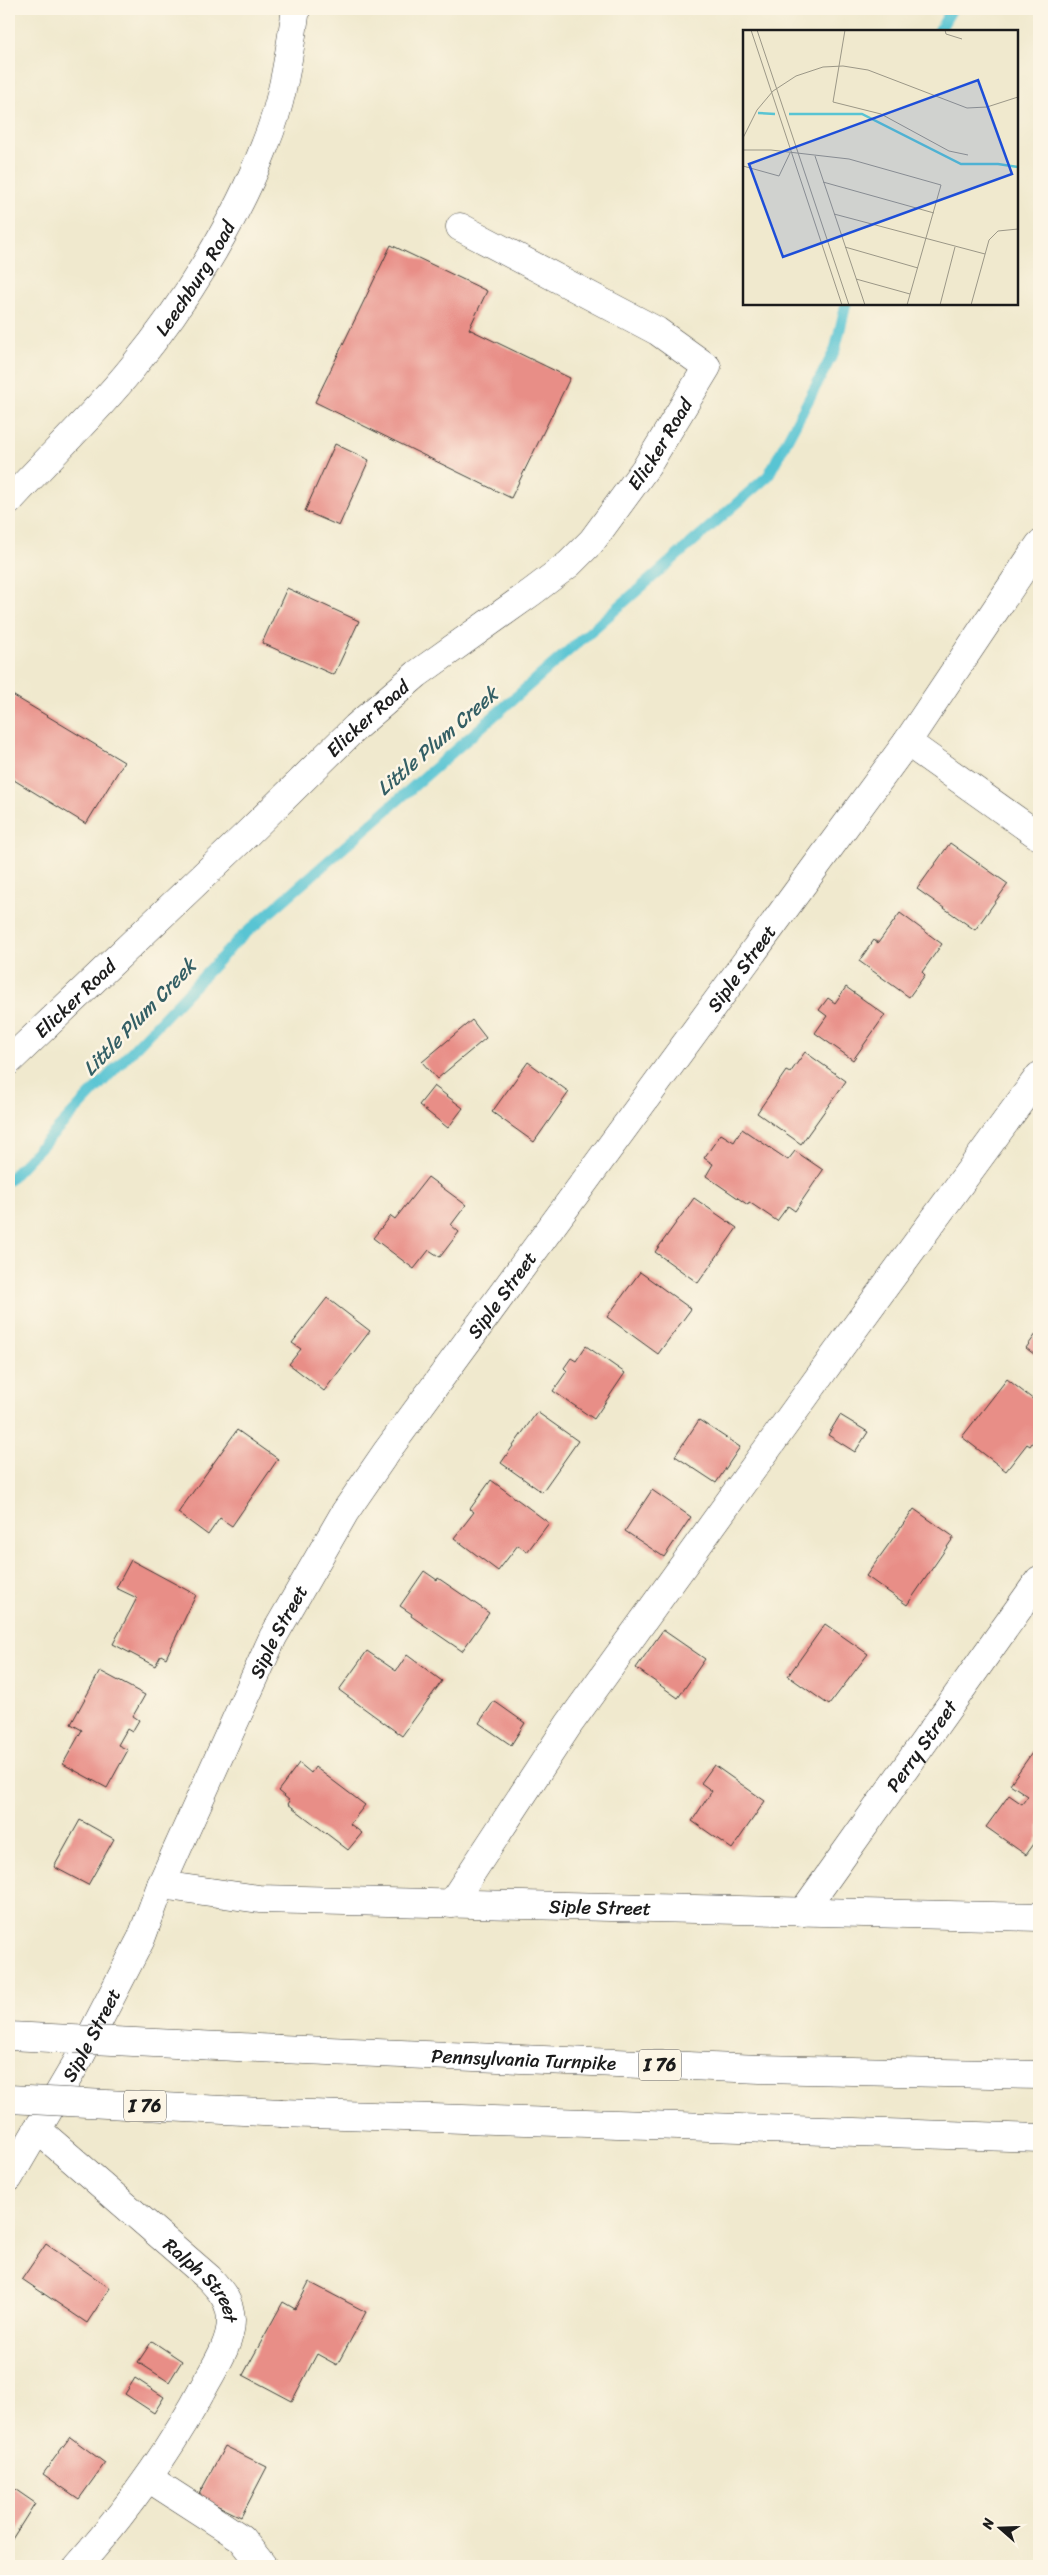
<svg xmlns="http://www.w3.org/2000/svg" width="1048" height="2575" font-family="Sriracha,sans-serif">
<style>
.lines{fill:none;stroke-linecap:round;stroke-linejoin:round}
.stream{stroke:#59c4d3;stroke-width:11}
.building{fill:#e88e87}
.minor-casing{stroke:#3c3b37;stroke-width:29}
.highway-casing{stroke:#3c3b37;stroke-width:29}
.minor{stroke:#fff;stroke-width:28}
.highway{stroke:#fff;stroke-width:28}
.highway-bridge-casing{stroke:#3c3b37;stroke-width:29;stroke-linecap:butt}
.highway-bridge{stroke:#fff;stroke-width:28}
.labels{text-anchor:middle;stroke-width:5;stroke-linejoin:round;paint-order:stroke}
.shield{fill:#fcf5e5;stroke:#5f5d58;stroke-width:1}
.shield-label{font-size:18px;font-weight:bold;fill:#1c1c1c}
.street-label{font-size:19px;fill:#1c1c1c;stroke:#fcf5e5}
.water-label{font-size:20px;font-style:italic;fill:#345f65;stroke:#fcf5e5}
.inset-river{fill:none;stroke:#59c4d3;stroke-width:2.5}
.inset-road{fill:none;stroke:#9b9787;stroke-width:1}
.view{fill:#1d4ed8;fill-opacity:0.15;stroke:#1d4ed8;stroke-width:2.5}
.inset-edge{fill:none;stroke:#1c1c1c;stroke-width:2.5}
</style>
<rect width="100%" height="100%" fill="#fcf5e5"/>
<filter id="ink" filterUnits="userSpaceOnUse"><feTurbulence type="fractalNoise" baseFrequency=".02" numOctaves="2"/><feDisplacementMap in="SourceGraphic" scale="10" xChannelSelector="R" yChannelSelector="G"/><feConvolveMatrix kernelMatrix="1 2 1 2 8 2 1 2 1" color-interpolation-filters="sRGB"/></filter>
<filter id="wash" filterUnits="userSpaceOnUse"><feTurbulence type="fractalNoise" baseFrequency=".0096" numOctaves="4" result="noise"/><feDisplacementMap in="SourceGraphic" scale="20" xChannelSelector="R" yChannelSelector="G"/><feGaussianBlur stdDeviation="1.12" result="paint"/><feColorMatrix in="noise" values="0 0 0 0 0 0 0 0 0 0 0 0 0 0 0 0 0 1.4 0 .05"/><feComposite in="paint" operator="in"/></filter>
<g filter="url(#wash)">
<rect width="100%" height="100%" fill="#f0e9ce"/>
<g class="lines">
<g class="stream">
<polyline points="939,31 952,9"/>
<polyline points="9,1180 237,941 768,476 835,350 846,304"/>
</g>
</g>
<g id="blocks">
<g class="building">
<polygon points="391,245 487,291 469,329 570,378 511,498 315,402"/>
<polygon points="335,444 369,460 339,526 305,511"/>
<polygon points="287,588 359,621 334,675 262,643"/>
<polygon points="9,693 124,762 86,824 9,777"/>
<polygon points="950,843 1008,884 975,930 917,889"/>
<polygon points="900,913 942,944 922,972 925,975 909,997 859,961 874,940 878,943"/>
<polygon points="846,987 885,1015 853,1060 815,1033 827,1016 819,1010 828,998 835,1003"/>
<polygon points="472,1020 486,1038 437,1079 422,1062"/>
<polygon points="805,1052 846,1081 801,1144 757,1113 786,1071 790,1073"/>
<polygon points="528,1062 569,1092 534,1142 492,1112"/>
<polygon points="434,1086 463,1108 448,1128 419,1105"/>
<polygon points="742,1129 788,1160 795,1151 823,1170 795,1211 788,1206 777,1221 749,1202 748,1205 706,1176 713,1164 704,1158 721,1134 734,1142"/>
<polygon points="428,1177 466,1205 451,1225 459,1232 440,1257 429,1250 414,1269 373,1238 391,1216 395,1219"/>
<polygon points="694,1198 737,1228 698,1283 655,1252"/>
<polygon points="640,1272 691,1309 658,1354 607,1317"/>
<polygon points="327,1298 370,1331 324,1391 289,1364 301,1349 292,1343"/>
<polygon points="1039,1330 1039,1358 1026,1348"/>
<polygon points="586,1346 625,1373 594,1419 553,1391 567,1371 564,1368 571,1358 576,1361"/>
<polygon points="1007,1379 1039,1404 1039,1433 1030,1446 1027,1444 1006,1471 962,1437"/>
<polygon points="537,1412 578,1441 542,1492 501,1463"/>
<polygon points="840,1415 868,1432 855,1452 828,1435"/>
<polygon points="699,1420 740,1447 716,1483 675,1456"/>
<polygon points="237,1430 278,1459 232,1526 220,1518 208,1535 178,1513"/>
<polygon points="491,1480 549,1523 527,1552 518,1545 498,1571 454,1538 474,1512 470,1509"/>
<polygon points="652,1490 691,1517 664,1557 625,1531"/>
<polygon points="914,1509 954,1537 907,1605 866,1576"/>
<polygon points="131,1560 196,1595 166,1658 161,1655 155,1666 113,1644 137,1598 116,1588"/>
<polygon points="424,1571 437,1580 438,1578 489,1613 462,1651 411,1616 412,1614 400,1606"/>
<polygon points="825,1624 868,1654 829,1705 788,1676"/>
<polygon points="663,1630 705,1659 678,1698 636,1668"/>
<polygon points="367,1651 396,1671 407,1655 442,1681 402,1736 339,1690"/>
<polygon points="100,1671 145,1695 133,1716 139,1720 132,1732 127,1729 118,1745 128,1750 107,1788 63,1764 82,1730 71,1724"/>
<polygon points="494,1701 525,1723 511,1745 479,1723"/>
<polygon points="1039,1743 1039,1837 1026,1855 986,1827 1009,1795 1022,1804 1028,1796 1010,1784"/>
<polygon points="299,1763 311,1773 315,1767 365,1805 350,1824 362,1833 348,1850 288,1804 290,1801 278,1791"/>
<polygon points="714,1765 765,1801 732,1849 692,1821 712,1791 701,1783"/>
<polygon points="80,1820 114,1839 88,1885 54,1867"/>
<polygon points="46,2244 110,2288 87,2323 22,2279"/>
<polygon points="309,2282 366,2312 337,2365 317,2354 292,2401 243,2375 283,2302 295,2309"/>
<polygon points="152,2341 182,2361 169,2382 138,2362"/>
<polygon points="135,2378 164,2397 154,2413 125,2394"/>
<polygon points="70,2437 105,2463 79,2499 43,2474"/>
<polygon points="225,2446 267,2467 241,2517 198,2496"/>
<polygon points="9,2485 35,2503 9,2544"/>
</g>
</g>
</g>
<g filter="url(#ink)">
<use href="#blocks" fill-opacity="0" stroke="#3c3b37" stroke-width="1"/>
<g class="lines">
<defs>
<g id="minor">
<path id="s1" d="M 9,501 C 49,457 95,414 132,368 C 185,303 235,223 265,145 C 283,102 289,54 296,9"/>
<polyline points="907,742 1039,836"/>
<path id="s2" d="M 9,1061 L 247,834 L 356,727 L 417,674 L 532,592 L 569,564 L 592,541 L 647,466 L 707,367 L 657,331 L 460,227"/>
<path id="s3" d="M 161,1885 L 259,1899 L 1039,1917"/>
<polyline points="451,1904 569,1724 837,1352 1039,1076"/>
<path id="s4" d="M 803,1912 L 1039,1580"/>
<path id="s5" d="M 37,2129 L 209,2278 C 222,2292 230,2301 231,2320 C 231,2342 216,2365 206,2383 C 171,2450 128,2509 78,2566"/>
<path id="s6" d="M 9,2178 L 80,2057 L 141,1939 L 161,1885 L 273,1637 L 345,1512 L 387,1451 L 907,742 L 1039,545"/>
<polyline points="150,2479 241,2538 263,2566"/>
</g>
<g id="highway">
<path id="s7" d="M 280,2049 L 760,2069 L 1039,2075"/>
<polyline points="282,2113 1039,2138"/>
</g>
</defs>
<use href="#minor" class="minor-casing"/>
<use href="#highway" class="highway-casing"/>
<use href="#minor" class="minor"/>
<use href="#highway" class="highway"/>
<defs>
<g id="highway-bridge">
<polyline points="9,2036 280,2049"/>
<polyline points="9,2099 282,2113"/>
</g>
</defs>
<use href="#highway-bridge" class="highway-bridge-casing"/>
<use href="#highway-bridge" class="highway-bridge"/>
</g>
</g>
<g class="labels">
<g class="shield">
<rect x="639" y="2049.5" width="42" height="31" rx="4"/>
<rect x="124" y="2090.5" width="42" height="31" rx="4"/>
</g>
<g class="shield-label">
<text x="660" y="2071">I 76</text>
<text x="145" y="2112">I 76</text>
</g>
<g class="street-label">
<text dy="7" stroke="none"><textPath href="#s1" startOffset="291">Leechburg Road</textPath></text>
<text dy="7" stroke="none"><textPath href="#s2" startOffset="901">Elicker Road</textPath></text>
<text dy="7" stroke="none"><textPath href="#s2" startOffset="496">Elicker Road</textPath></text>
<text dy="7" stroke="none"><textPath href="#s6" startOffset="1420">Siple Street</textPath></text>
<text dy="7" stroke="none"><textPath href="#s2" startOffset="91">Elicker Road</textPath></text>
<text dy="7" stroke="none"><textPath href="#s6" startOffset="1015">Siple Street</textPath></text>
<text dy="7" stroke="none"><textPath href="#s6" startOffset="610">Siple Street</textPath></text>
<text dy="7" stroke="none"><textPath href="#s4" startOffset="204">Perry Street</textPath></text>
<text dy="7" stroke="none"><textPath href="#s3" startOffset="440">Siple Street</textPath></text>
<text dy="7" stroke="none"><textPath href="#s6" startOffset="165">Siple Street</textPath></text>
<text dy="7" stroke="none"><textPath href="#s7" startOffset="244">Pennsylvania Turnpike</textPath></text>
<text dy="7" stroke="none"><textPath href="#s5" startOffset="225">Ralph Street</textPath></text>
</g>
<g class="water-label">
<text transform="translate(437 741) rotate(-41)" y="7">Little Plum Creek</text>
<text transform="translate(139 1017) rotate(-46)" y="7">Little Plum Creek</text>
</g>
</g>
<g transform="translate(743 30)">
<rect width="275" height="275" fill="#f0e9ce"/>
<path class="inset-river" d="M 15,83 L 32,84M 46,84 L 119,84 L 218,134 L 255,134 L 275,137"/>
<path class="inset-road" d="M 8,0 L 99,275M 14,0 L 106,275M 102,0 L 90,72 L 138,84 L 206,121 L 225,125M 202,0 L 203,4 L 219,9M 0,108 L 14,80 L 30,61 L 53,46 L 80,37 L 100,36 L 125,40 L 224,78 L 244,77 L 275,67M 0,120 L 28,120 L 106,129 L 198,155 L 164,275M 72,126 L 122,275M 0,136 L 36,146 L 47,123M 80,152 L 191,183M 91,184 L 242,224M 102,217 L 175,238M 113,249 L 167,264M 197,275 L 212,217M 228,275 L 246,210 L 255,201 L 275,199"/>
<path class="view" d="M 235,50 L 269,144 L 40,227 L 6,134 Z"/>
<rect width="275" height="275" class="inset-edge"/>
</g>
<rect width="1048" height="2575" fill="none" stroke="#fcf5e5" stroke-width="30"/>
<g transform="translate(1000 2528) rotate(290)" stroke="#fcf5e5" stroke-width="4" paint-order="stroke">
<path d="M0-4L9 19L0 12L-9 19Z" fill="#1c1c1c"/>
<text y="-8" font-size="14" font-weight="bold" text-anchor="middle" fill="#1c1c1c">N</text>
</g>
</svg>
